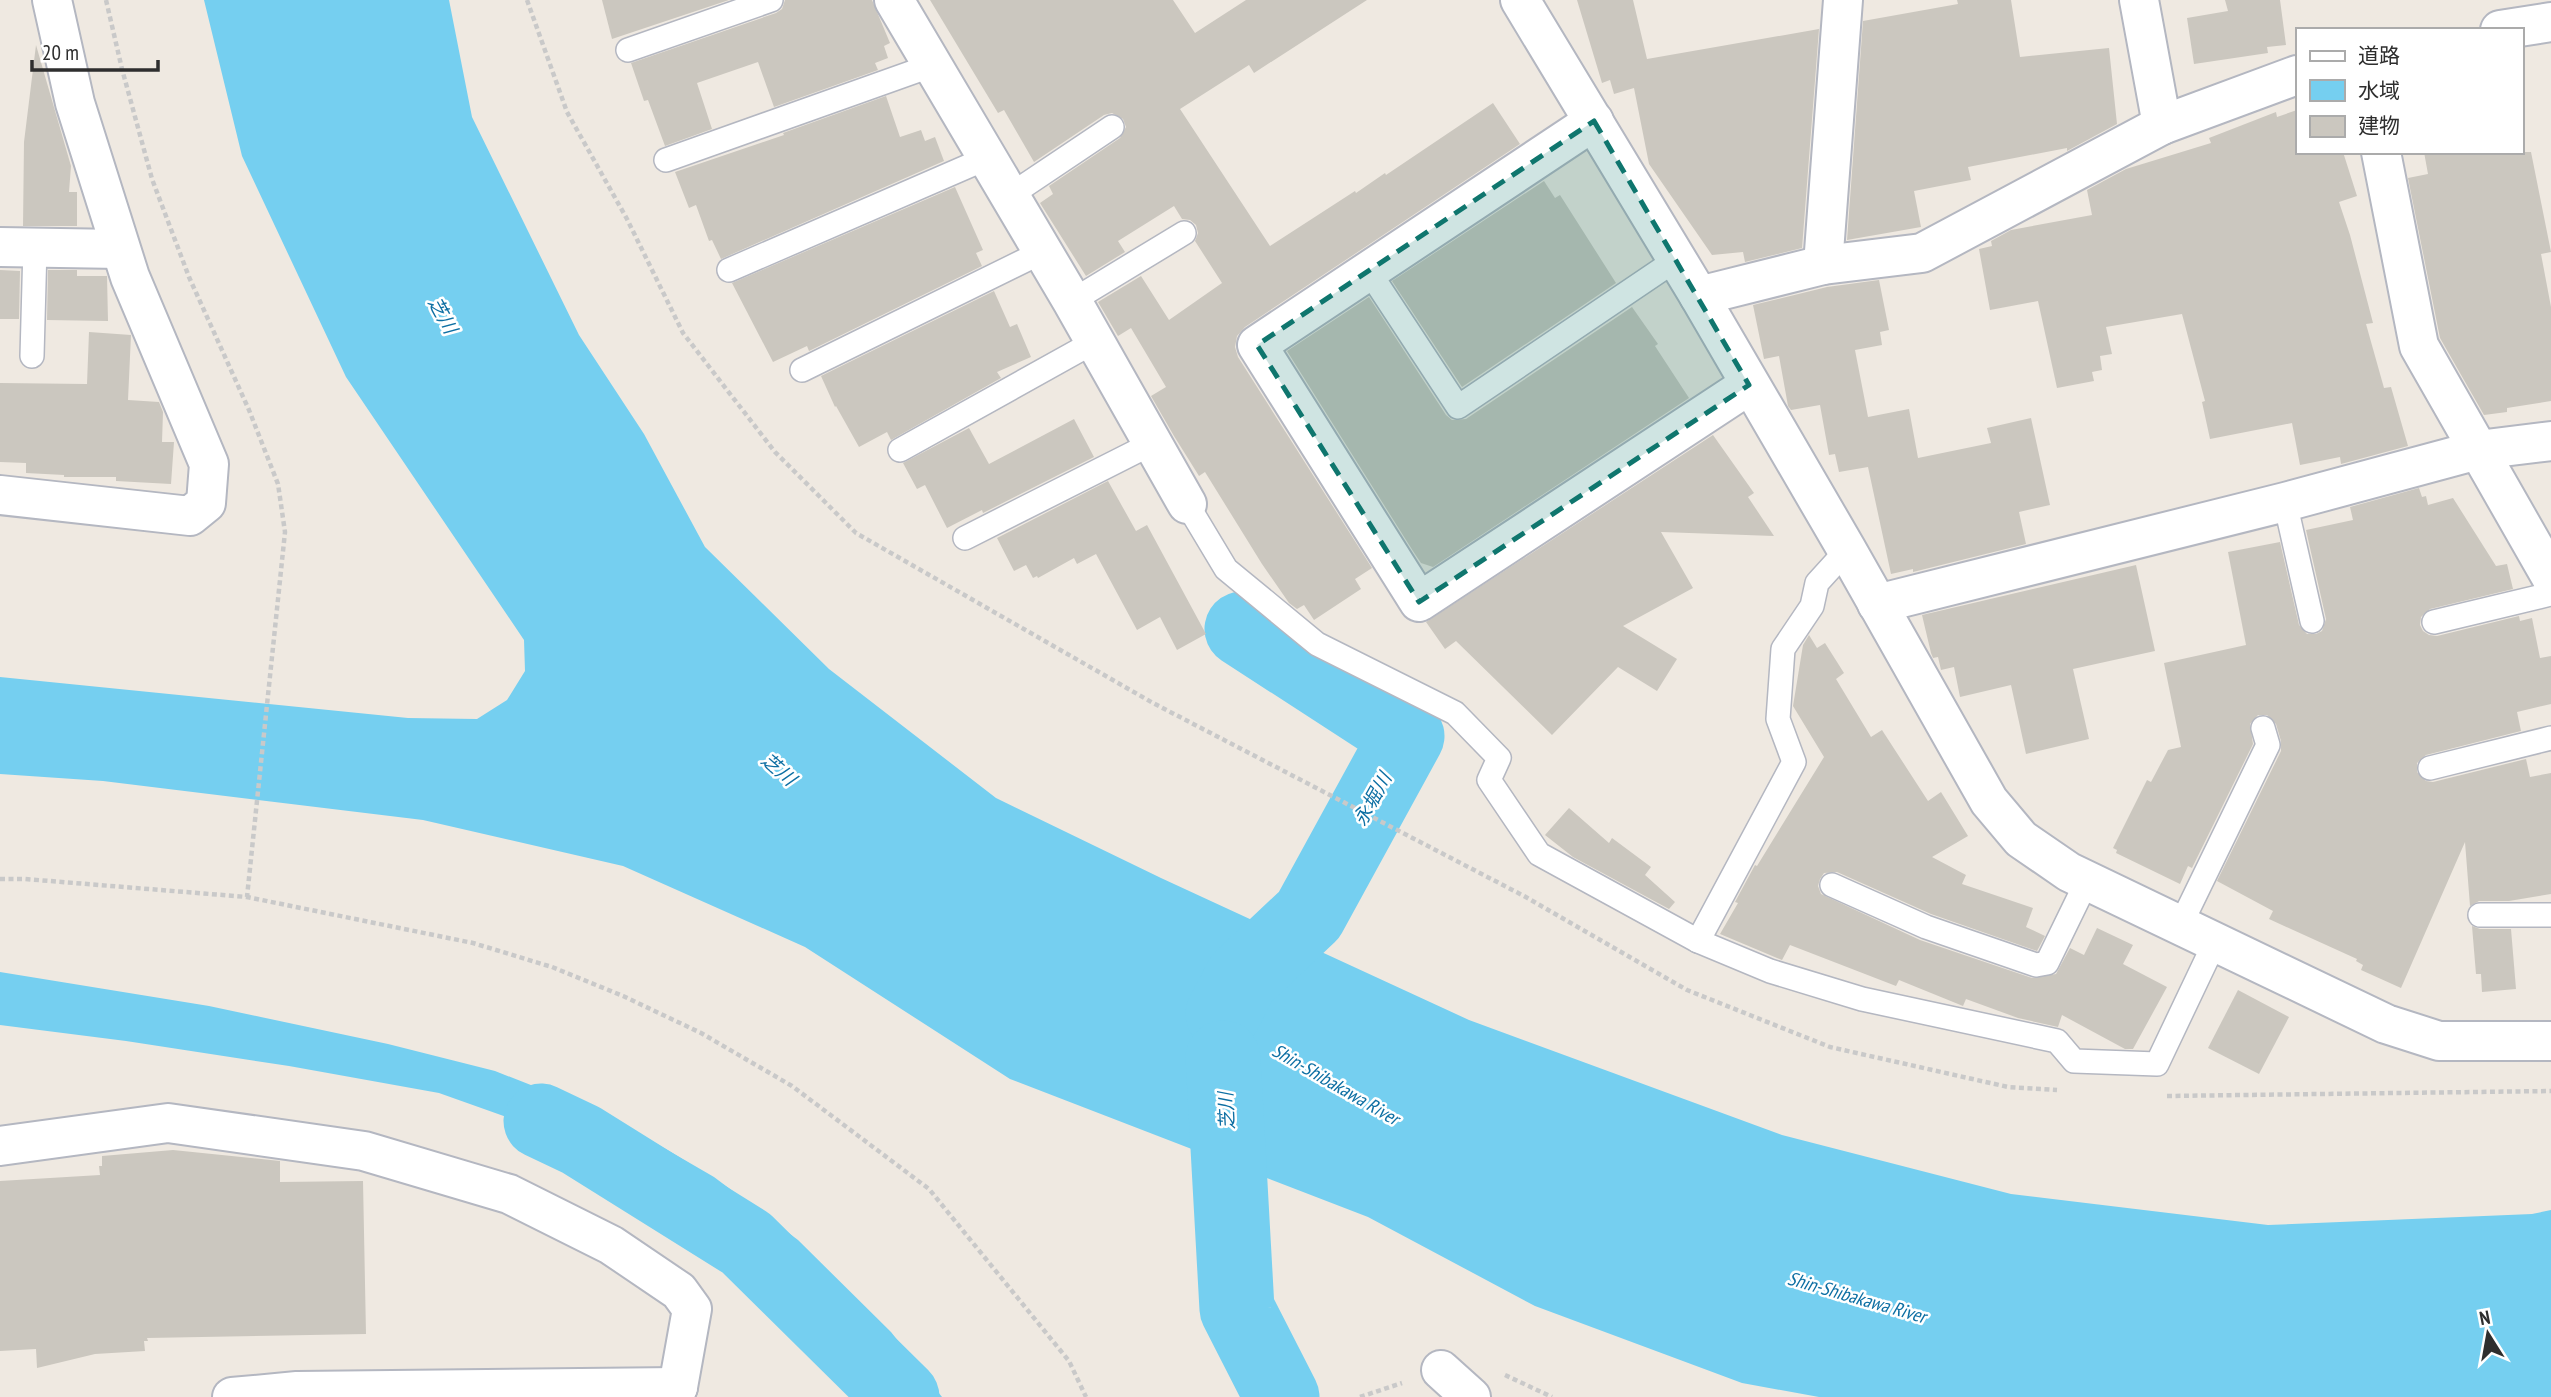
<svg xmlns="http://www.w3.org/2000/svg" width="2551" height="1397" font-family="'PT Sans Narrow','Noto Sans JP',sans-serif">
<style>
.water{fill:#75cff0}
.lines{fill:none;stroke-linecap:round;stroke-linejoin:round}
.river{stroke:#75cff0;stroke-width:75}
.building{fill:#cbc7bf}
.service-casing{stroke:#b4b7c1;stroke-width:26}
.minor-casing{stroke:#b4b7c1;stroke-width:42}
.tertiary-casing{stroke:#b4b7c1;stroke-width:42}
.path{stroke:#c9c9c9;stroke-width:4.5;stroke-dasharray:5 3.5;stroke-linecap:butt}
.service{stroke:#fff;stroke-width:23}
.minor{stroke:#fff;stroke-width:38}
.tertiary{stroke:#fff;stroke-width:38}
.marked{fill:#0f766e;fill-opacity:0.2;stroke:#0f766e;stroke-width:5;stroke-dasharray:14 9;stroke-linejoin:round}
.labels{text-anchor:middle;stroke-width:5;stroke-linejoin:round;paint-order:stroke}
.water-label{font-size:19px;font-style:italic;fill:#0d6fa3;stroke:#fff}
</style>
<rect width="100%" height="100%" fill="#efe9e1"/>
<g class="water">
<polygon points="204,0 449,0 472,117 579,335 644,434 705,547 829,669 996,798 1161,878 1469,1020 1782,1135 2011,1194 2268,1225 2532,1214 2551,1210 2551,1397 1819,1397 1742,1383 1535,1306 1368,1217 1010,1079 805,947 623,866 423,820 103,781 0,774 0,677 408,718 477,719 507,700 525,671 524,640 346,377 242,156"/>
<polygon points="0,972 209,1006 388,1044 495,1071 607,1115 714,1177 798,1240 891,1332 942,1397 895,1397 843,1335 744,1246 665,1188 552,1133 439,1093 289,1066 126,1041 0,1025"/>
</g>
<g class="lines">
<g class="river">
<polyline points="1223,1014 1242,978 1309,915 1407,736 1242,629"/>
<polyline points="1223,1058 1237,1309 1282,1397"/>
<polyline points="541,1121 581,1140 746,1243 902,1397"/>
</g>
</g>
<g class="building">
<polygon points="602,0 729,0 612,39"/>
<polygon points="785,0 872,0 890,43 884,46 888,58 875,63 878,70 774,107 758,62 697,83 712,129 665,146 648,100 644,101 631,63 776,13 782,9"/>
<polygon points="930,0 1173,0 1195,33 1246,0 1367,0 1254,73 1249,65 1180,109 1270,246 1355,191 1356,193 1385,173 1386,175 1493,103 1520,144 1245,327 1237,336 1235,347 1238,357 1372,568 1355,579 1361,589 1314,620 1304,605 1297,609 1289,603 1262,564 1205,472 1199,476 1174,436 1151,396 1166,387 1131,328 1118,336 1098,302 1141,276 1169,320 1222,283 1195,241 1198,233 1196,225 1190,220 1182,219 1174,206 1118,241 1125,252 1086,276 1040,203 1053,194 1049,186 1120,138 1126,127 1123,119 1112,113 1104,115 1034,162 1004,110 998,113"/>
<polygon points="1577,0 1633,0 1647,59 1819,29 1802,248 1745,262 1743,252 1712,255 1649,164 1634,88 1614,94 1610,80 1602,83"/>
<polygon points="1957,0 2011,0 2020,57 2109,48 2117,124 2067,151 2067,148 1968,167 1971,180 1914,191 1921,227 1847,240 1863,21 1958,4"/>
<polygon points="2225,0 2280,0 2286,45 2267,47 2268,53 2194,64 2187,18 2228,11"/>
<polygon points="36,45 71,166 69,192 77,192 77,226 23,226 24,142"/>
<polygon points="886,96 900,137 921,130 925,141 935,137 944,161 721,259 712,240 709,241 696,205 689,208 675,172 784,135 783,133"/>
<polygon points="2297,110 2297,152 2343,152 2357,196 2339,202 2350,235 2373,323 2366,324 2384,388 2391,387 2408,446 2341,464 2340,457 2300,465 2292,423 2210,439 2202,402 2205,401 2182,314 2106,327 2112,354 2100,356 2102,370 2092,372 2094,381 2057,388 2038,301 1990,310 1979,249 1992,246 1991,241 2011,230 2092,215 2087,190 2126,169 2211,143 2209,138 2276,112 2277,117"/>
<polygon points="2424,152 2531,152 2551,252 2541,254 2551,307 2551,401 2507,408 2507,412 2484,415 2440,338 2408,178 2428,174"/>
<polygon points="1544,181 1555,198 1560,195 1616,283 1462,387 1392,281"/>
<polygon points="955,187 983,250 976,253 982,266 809,351 807,346 773,362 732,283"/>
<polygon points="0,270 20,271 19,319 0,319"/>
<polygon points="48,270 77,270 77,276 107,276 108,321 47,320"/>
<polygon points="1879,280 1889,330 1880,332 1882,345 1855,350 1868,417 1909,409 1918,458 1991,443 1987,428 2031,418 2050,505 2019,512 2026,544 1913,572 1913,569 1891,574 1868,467 1839,472 1835,454 1829,455 1820,405 1791,410 1788,406 1779,356 1764,359 1753,305 1827,287"/>
<polygon points="994,291 1010,327 1017,324 1031,357 997,372 1001,378 891,440 887,432 859,447 836,406 835,407 821,376"/>
<polygon points="1369,297 1446,415 1452,420 1466,419 1632,307 1658,344 1655,346 1689,398 1433,567 1421,563 1413,551 1287,351"/>
<polygon points="89,332 131,335 128,400 159,402 163,412 162,442 174,442 171,484 116,481 116,477 64,477 64,475 26,473 26,463 0,462 0,383 87,384"/>
<polygon points="1074,419 1094,457 983,513 982,510 947,528 925,485 917,489 903,463 969,428 989,464"/>
<polygon points="1713,435 1754,493 1748,497 1774,536 1661,532 1693,588 1623,626 1677,659 1657,691 1618,667 1552,735 1456,641 1445,649 1426,622"/>
<polygon points="1108,481 1136,531 1147,525 1206,634 1177,650 1160,617 1137,630 1096,554 1077,564 1074,558 1038,578 1037,576 1033,578 1026,565 1014,571 997,538"/>
<polygon points="2419,488 2422,497 2426,496 2428,505 2453,498 2496,566 2507,564 2513,589 2430,609 2421,617 2420,625 2423,631 2429,635 2437,636 2519,616 2520,621 2532,618 2540,658 2551,656 2551,704 2517,712 2521,731 2426,755 2417,763 2417,772 2426,781 2433,782 2526,759 2530,777 2551,773 2551,894 2509,901 2479,901 2470,906 2465,842 2401,988 2361,970 2363,965 2356,961 2357,959 2269,919 2273,911 2217,881 2281,751 2281,741 2276,724 2267,715 2258,715 2250,724 2253,744 2192,868 2188,866 2180,884 2116,853 2117,850 2113,848 2147,780 2151,782 2168,750 2181,747 2164,663 2246,645 2228,552 2280,542 2299,625 2307,634 2316,634 2322,631 2326,619 2306,530 2353,520 2350,507"/>
<polygon points="2136,565 2155,651 2073,669 2089,739 2026,754 2011,685 1960,697 1954,667 1941,670 1938,657 1933,658 1931,653 1922,615"/>
<polygon points="1809,635 1817,648 1825,643 1844,673 1836,679 1871,737 1882,730 1928,801 1941,792 1968,836 1932,857 1966,875 1962,884 2033,908 2026,927 2045,936 2037,951 1931,914 1837,872 1824,873 1820,879 1818,886 1821,894 1920,940 2032,978 2056,974 2070,948 2084,955 2097,928 2133,945 2123,964 2167,987 2133,1049 2125,1049 2062,1015 2058,1027 2018,1018 1966,999 1963,1006 1899,980 1896,986 1790,945 1782,960 1720,934 1738,903 1735,902 1755,865 1757,866 1824,757 1793,706 1803,645"/>
<polygon points="1569,808 1609,843 1612,838 1651,867 1645,875 1675,902 1669,909 1573,857 1545,835"/>
<polygon points="2472,926 2480,929 2511,929 2516,989 2482,992 2481,974 2476,974"/>
<polygon points="2238,990 2289,1017 2259,1074 2208,1048"/>
<polygon points="173,1150 280,1161 280,1182 363,1181 366,1334 147,1338 148,1341 144,1341 145,1351 95,1354 37,1368 36,1349 0,1351 0,1181 100,1175 99,1166 102,1166 102,1156"/>
</g>
<g class="lines">
<defs>
<g id="service">
<polyline points="628,50 771,0"/>
<polyline points="666,160 933,65"/>
<polyline points="1009,196 1112,127"/>
<polyline points="729,270 987,158"/>
<polyline points="1368,270 1458,407 1677,259"/>
<polyline points="1072,301 1184,233"/>
<polyline points="32,356 35,247"/>
<polyline points="802,370 1042,252"/>
<polyline points="900,450 1094,342"/>
<polyline points="2285,502 2312,621"/>
<polyline points="1187,504 1226,569 1317,644 1455,713 1499,758 1489,780 1539,854 1698,941 1794,762 1778,719 1783,649 1812,606 1817,583 1847,550"/>
<polyline points="965,538 1153,443"/>
<polyline points="2434,622 2551,594"/>
<polyline points="2430,768 2551,738"/>
<polyline points="1832,885 1926,927 2036,965 2047,963 2087,881"/>
<polyline points="2480,915 2551,915"/>
<polyline points="2180,926 2268,745 2263,728"/>
<polyline points="1698,941 1770,971 1862,999 2057,1041 2074,1061 2157,1064 2215,942"/>
</g>
<g id="minor">
<polyline points="894,0 1072,301 1187,504"/>
<polyline points="1520,0 1699,296 1847,550 1989,801 2021,839 2069,872 2386,1024 2439,1041 2551,1041"/>
<polyline points="2139,0 2162,125"/>
<polyline points="2500,30 2551,22"/>
<polyline points="1594,121 1257,345 1419,602 1749,385"/>
<polyline points="2381,152 2419,346 2551,577"/>
<polyline points="0,247 120,249"/>
<polyline points="1823,265 1843,0"/>
<polyline points="1699,296 1823,265 1922,253 2162,125 2297,75"/>
<polyline points="0,495 190,516 206,503 209,464 130,277 75,103 52,0"/>
<polyline points="1877,604 2285,502 2478,450 2551,441"/>
<polyline points="0,1146 168,1123 364,1151 509,1194 611,1245 679,1291 692,1309 678,1387"/>
<polyline points="1441,1370 1471,1397"/>
</g>
<polyline id="tertiary" points="232,1397 297,1391 678,1387"/>
</defs>
<use href="#service" class="service-casing"/>
<use href="#minor" class="minor-casing"/>
<use href="#tertiary" class="tertiary-casing"/>
<g class="path">
<polyline points="106,0 122,69 152,179 189,277 249,410 278,484 285,532 247,897"/>
<polyline points="527,0 567,112 627,219 683,333 775,452 856,533 1153,703 1524,896 1687,990 1830,1047 2008,1087 2057,1090"/>
<polyline points="0,879 25,879 247,897 473,943 552,967 623,996 701,1033 792,1086 929,1189 1069,1361 1086,1397"/>
<polyline points="2167,1096 2551,1091"/>
<polyline points="1505,1375 1552,1397"/>
<polyline points="1360,1397 1402,1383"/>
</g>
<use href="#service" class="service"/>
<use href="#minor" class="minor"/>
<use href="#tertiary" class="tertiary"/>
</g>
<path class="marked" d="M 1594,121 L 1749,385 L 1419,602 L 1257,345 Z"/>
<g class="labels">
<g class="water-label">
<text transform="translate(443 315) rotate(61)" y="7">芝川</text>
<text transform="translate(779 769) rotate(41)" y="7">芝川</text>
<text transform="translate(1372 799) rotate(-61)" y="7">永堀川</text>
<text transform="translate(1336 1084) rotate(30)" y="7">Shin-Shibakawa River</text>
<text transform="translate(1226 1111) rotate(-93)" y="7">芝川</text>
<text transform="translate(1857 1297) rotate(16)" y="7">Shin-Shibakawa River</text>
</g>
</g>
<rect x="2296" y="28" width="228" height="126" fill="#ffffff" stroke="#ababab" stroke-width="2"/>
<rect x="2310" y="51" width="35" height="10" fill="#ffffff" stroke="#ababab" stroke-width="2"/>
<text x="2358" y="63" font-size="21" fill="#2e2e2e">道路</text>
<rect x="2310" y="80" width="35" height="21" fill="#75cff0" stroke="#ababab" stroke-width="2"/>
<text x="2358" y="98" font-size="21" fill="#2e2e2e">水域</text>
<rect x="2310" y="116" width="35" height="21" fill="#cbc7bf" stroke="#ababab" stroke-width="2"/>
<text x="2358" y="133" font-size="21" fill="#2e2e2e">建物</text>
<g transform="translate(2488 1334) rotate(349)" stroke="#ffffff" stroke-width="5" paint-order="stroke">
<path d="M0-5L12 26L0 18L-12 26Z" fill="#2e2e2e"/>
<text y="-10" font-size="19" font-weight="bold" text-anchor="middle" fill="#2e2e2e">N</text>
</g>
<path d="M32 60v10h126v-10" fill="none" stroke="#2e2e2e" stroke-width="3.5"/>
<text x="42" y="60" font-size="21" fill="#2e2e2e" stroke="#ffffff" stroke-width="5" paint-order="stroke">20 m</text>
</svg>
